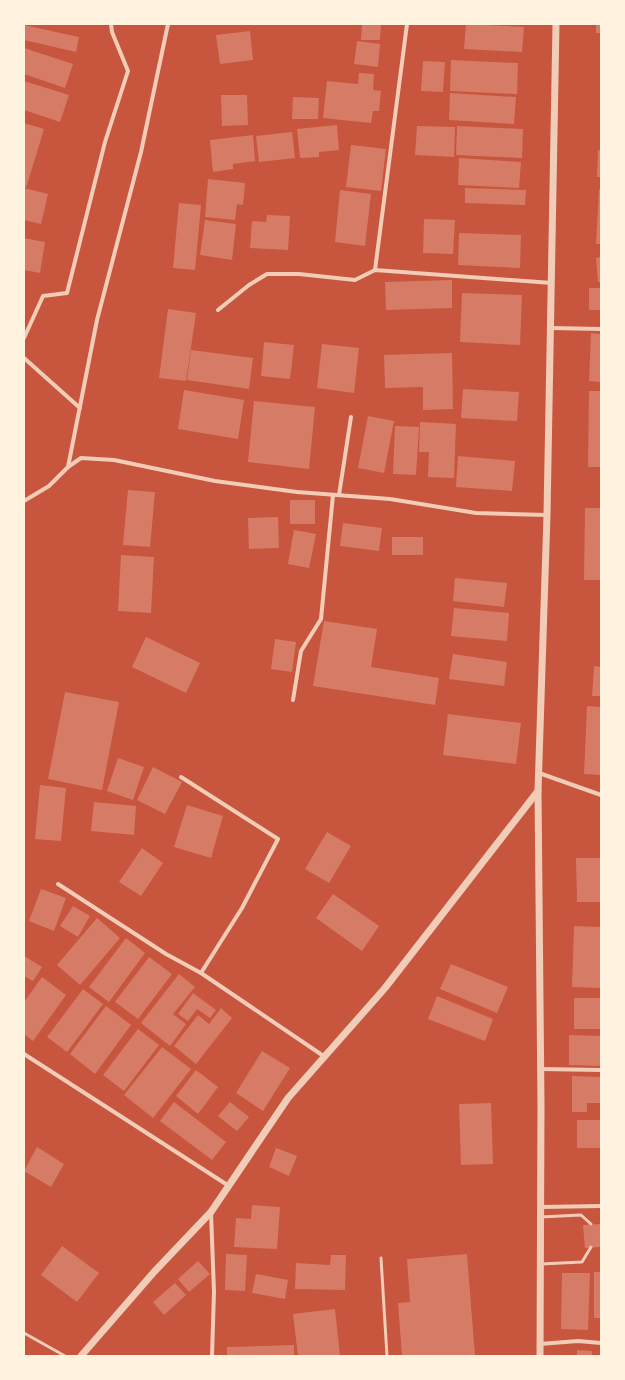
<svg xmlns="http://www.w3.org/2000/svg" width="625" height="1380" font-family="Roboto,sans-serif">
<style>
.building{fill:#d67c66}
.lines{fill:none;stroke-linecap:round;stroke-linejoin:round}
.service{stroke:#f1ccb7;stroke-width:3}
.minor{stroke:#f1ccb7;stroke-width:4}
.tertiary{stroke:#f1ccb7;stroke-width:7}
</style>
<rect width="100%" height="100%" fill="#c8553d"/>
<g class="building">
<polygon points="362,24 381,24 380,40 361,40"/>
<polygon points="466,24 524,27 522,52 464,49"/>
<rect x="596" y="24" width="5" height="9"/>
<polygon points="24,25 79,37 76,52 24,40"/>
<polygon points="250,31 253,60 220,64 216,35"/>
<polygon points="357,41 380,44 378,67 354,64"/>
<polygon points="24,48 73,64 65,88 24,74"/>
<polygon points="451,60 518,63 517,94 450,91"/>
<polygon points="423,61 445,62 443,92 421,91"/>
<polygon points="359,73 374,74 373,90 381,91 379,111 373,111 371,123 323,118 327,81 358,84"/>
<polygon points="24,81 69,95 60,122 24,110"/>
<polygon points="450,93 516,97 514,124 449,120"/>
<polygon points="221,95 247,95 248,125 222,126"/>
<polygon points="293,97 319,98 318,119 292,119"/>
<polygon points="24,123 44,129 26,188 24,187"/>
<polygon points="337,125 339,150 319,152 319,157 300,158 297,129"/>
<polygon points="417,126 455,127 454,157 415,155"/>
<polygon points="457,126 523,129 522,158 456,155"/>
<polygon points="292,132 295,158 259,162 256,136"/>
<polygon points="253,135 255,161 233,164 233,169 213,172 210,140"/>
<polygon points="351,145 386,149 381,191 346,187"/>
<polygon points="598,150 601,151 601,177 597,177"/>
<polygon points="459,158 521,162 519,188 458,185"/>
<polygon points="208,179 245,183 243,205 237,204 235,220 205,217"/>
<polygon points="24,188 48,194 41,224 24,220"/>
<polygon points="465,188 526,190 525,205 465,203"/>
<polygon points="599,189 601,189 601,244 596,244"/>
<polygon points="340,190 371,194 365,246 335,242"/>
<polygon points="179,203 201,205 195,270 173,268"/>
<polygon points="267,215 290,216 288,250 250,248 252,221 266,222"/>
<polygon points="424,219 455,220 453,254 423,253"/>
<polygon points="205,220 236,224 232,260 200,255"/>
<polygon points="459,233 521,235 520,268 458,265"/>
<polygon points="24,238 45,242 40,273 24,270"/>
<polygon points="601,257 601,282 598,282 596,258"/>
<polygon points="452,280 452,308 386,310 385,282"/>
<rect x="589" y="288" width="12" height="22"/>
<polygon points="462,293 522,295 520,345 460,342"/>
<polygon points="168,309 196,313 186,381 159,378"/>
<polygon points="591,333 601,334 601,382 589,381"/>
<polygon points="264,342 294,345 290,379 261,376"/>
<polygon points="322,344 359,348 354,393 317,388"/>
<polygon points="191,350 253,358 249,389 187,380"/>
<polygon points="452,353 453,409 423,410 423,387 385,388 384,355"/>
<polygon points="463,389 519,392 517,421 461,418"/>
<polygon points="184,390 244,400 238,439 178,429"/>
<polygon points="589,391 601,391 601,467 588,467"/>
<polygon points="254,401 315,407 309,469 248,462"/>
<polygon points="368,416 394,421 384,473 358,468"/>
<polygon points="420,422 456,424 454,478 428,477 429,452 419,452"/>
<polygon points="395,426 419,427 416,475 393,474"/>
<polygon points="458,456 515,461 512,491 456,487"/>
<polygon points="128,490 155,492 150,547 123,545"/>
<rect x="290" y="500" width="25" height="24"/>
<polygon points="585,508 601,508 601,580 584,580"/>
<polygon points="278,517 279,548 249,549 248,518"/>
<polygon points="343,523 382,528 379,551 340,546"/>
<polygon points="294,530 316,534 309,568 288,564"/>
<rect x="392" y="537" width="31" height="18"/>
<polygon points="121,555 154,557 151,613 118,611"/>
<polygon points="455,578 507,583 504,607 453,601"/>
<polygon points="454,608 509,613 507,641 451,636"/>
<polygon points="324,621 377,629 371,667 439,678 435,705 313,686"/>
<polygon points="146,637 200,663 186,693 132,667"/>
<polygon points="275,639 296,642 292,672 271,669"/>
<polygon points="453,654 507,662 504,686 449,679"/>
<polygon points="594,666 601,667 601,696 592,696"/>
<polygon points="65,692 119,702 102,790 48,779"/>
<polygon points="587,706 601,707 601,775 584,774"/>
<polygon points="448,714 521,723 516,764 443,755"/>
<polygon points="118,758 144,767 133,800 107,791"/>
<polygon points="153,767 182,782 165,814 137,800"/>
<polygon points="40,785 66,788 61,841 35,839"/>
<polygon points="94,802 136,806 134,835 91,831"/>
<polygon points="187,805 223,816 211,858 174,847"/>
<polygon points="327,832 351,846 329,883 305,869"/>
<polygon points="142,848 163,863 141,896 119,882"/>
<polygon points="576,858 601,858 601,902 577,902"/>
<polygon points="41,889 66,898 54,931 29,921"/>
<polygon points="333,894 379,926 362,951 316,918"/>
<polygon points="73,906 90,916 78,937 60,926"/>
<polygon points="97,918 120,938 80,985 57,965"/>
<polygon points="574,926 601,927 600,988 572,987"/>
<polygon points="126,938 145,953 109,1002 89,987"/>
<polygon points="24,956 42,967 33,981 24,976"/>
<polygon points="149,957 172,974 138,1019 115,1002"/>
<polygon points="451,964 508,987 497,1013 440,989"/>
<polygon points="179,974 195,987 173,1014 186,1024 170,1046 141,1023"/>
<polygon points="42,977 66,995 33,1041 24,1034 24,1002"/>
<polygon points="83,989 103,1004 67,1052 47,1037"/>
<polygon points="193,993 216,1010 210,1018 197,1009 188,1021 178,1014"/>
<polygon points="437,996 493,1019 485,1041 428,1019"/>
<rect x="574" y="998" width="27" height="31"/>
<polygon points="106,1006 131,1025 95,1074 70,1054"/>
<polygon points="221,1008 232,1018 196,1064 174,1046 198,1015 209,1024"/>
<polygon points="138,1029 159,1045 124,1091 103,1075"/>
<polygon points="569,1035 601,1036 601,1066 569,1065"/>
<polygon points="162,1047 191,1069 153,1118 124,1095"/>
<polygon points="262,1051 290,1068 263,1111 236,1093"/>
<polygon points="196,1070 218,1087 198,1114 176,1096"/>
<polygon points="572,1076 601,1077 601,1103 587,1103 587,1112 572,1112"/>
<polygon points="174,1102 226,1142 212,1160 160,1121"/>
<polygon points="230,1102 249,1117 237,1131 218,1116"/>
<polygon points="491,1103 493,1164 461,1165 459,1104"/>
<rect x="577" y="1120" width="24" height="28"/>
<polygon points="37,1147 64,1164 51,1187 24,1171"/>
<polygon points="276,1148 297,1156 289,1176 269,1167"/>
<polygon points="252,1205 280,1207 277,1249 234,1247 236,1218 251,1219"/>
<polygon points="601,1224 601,1247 585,1248 583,1225"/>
<polygon points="62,1246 99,1273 77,1302 41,1275"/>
<polygon points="226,1254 247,1255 245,1291 225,1290"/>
<polygon points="467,1254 475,1356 402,1356 398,1303 410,1302 407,1259"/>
<polygon points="331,1255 346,1255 345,1290 295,1289 296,1263 330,1265"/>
<polygon points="198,1261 210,1274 189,1292 178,1279"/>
<rect x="594" y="1272" width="7" height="46"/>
<polygon points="562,1273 590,1273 588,1330 561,1329"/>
<polygon points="256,1274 288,1280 285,1299 252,1293"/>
<polygon points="175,1283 186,1295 164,1315 153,1302"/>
<polygon points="335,1309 340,1356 298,1356 293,1314"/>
<polygon points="294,1345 294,1356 227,1356 227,1347"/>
<polygon points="577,1350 592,1351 592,1356 577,1356"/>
</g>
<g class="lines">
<g class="service">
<polyline points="540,1217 581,1215 591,1224"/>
<polyline points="381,1258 387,1356"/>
<polyline points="541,1264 582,1262 591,1247"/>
<polyline points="24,1333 65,1356"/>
</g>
<g class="minor">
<polyline points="375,270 407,24"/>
<polyline points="218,310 249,285 267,274 299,274 355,280 375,270 552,283"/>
<polyline points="551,328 601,329"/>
<polyline points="24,338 43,296 67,293 105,142 128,71 112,32 111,24"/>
<polyline points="24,358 80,408"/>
<polyline points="68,467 97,320 141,152 168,24"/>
<polyline points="339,495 351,417"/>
<polyline points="24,501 49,486 68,467 81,458 114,460 215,481 297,492 390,499 476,513 547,515"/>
<polyline points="293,700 301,651 321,619 333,495"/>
<polyline points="539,773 601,795"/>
<polyline points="181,777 278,839 242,908 201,973"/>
<polyline points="58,884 166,954 201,973 325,1057"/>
<polyline points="24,1054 229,1186"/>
<polyline points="541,1069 601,1070"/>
<polyline points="540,1207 601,1206"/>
<polyline points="211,1212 214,1292 212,1356"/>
<polyline points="540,1344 578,1341 601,1343"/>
</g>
<g class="tertiary">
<polyline points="81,1356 154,1272 211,1212 288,1098 385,988 538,791"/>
<polyline points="540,1356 541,1105 538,791 547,515 556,24"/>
</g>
</g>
<rect width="625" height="1380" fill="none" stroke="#fff3e0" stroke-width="50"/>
</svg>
